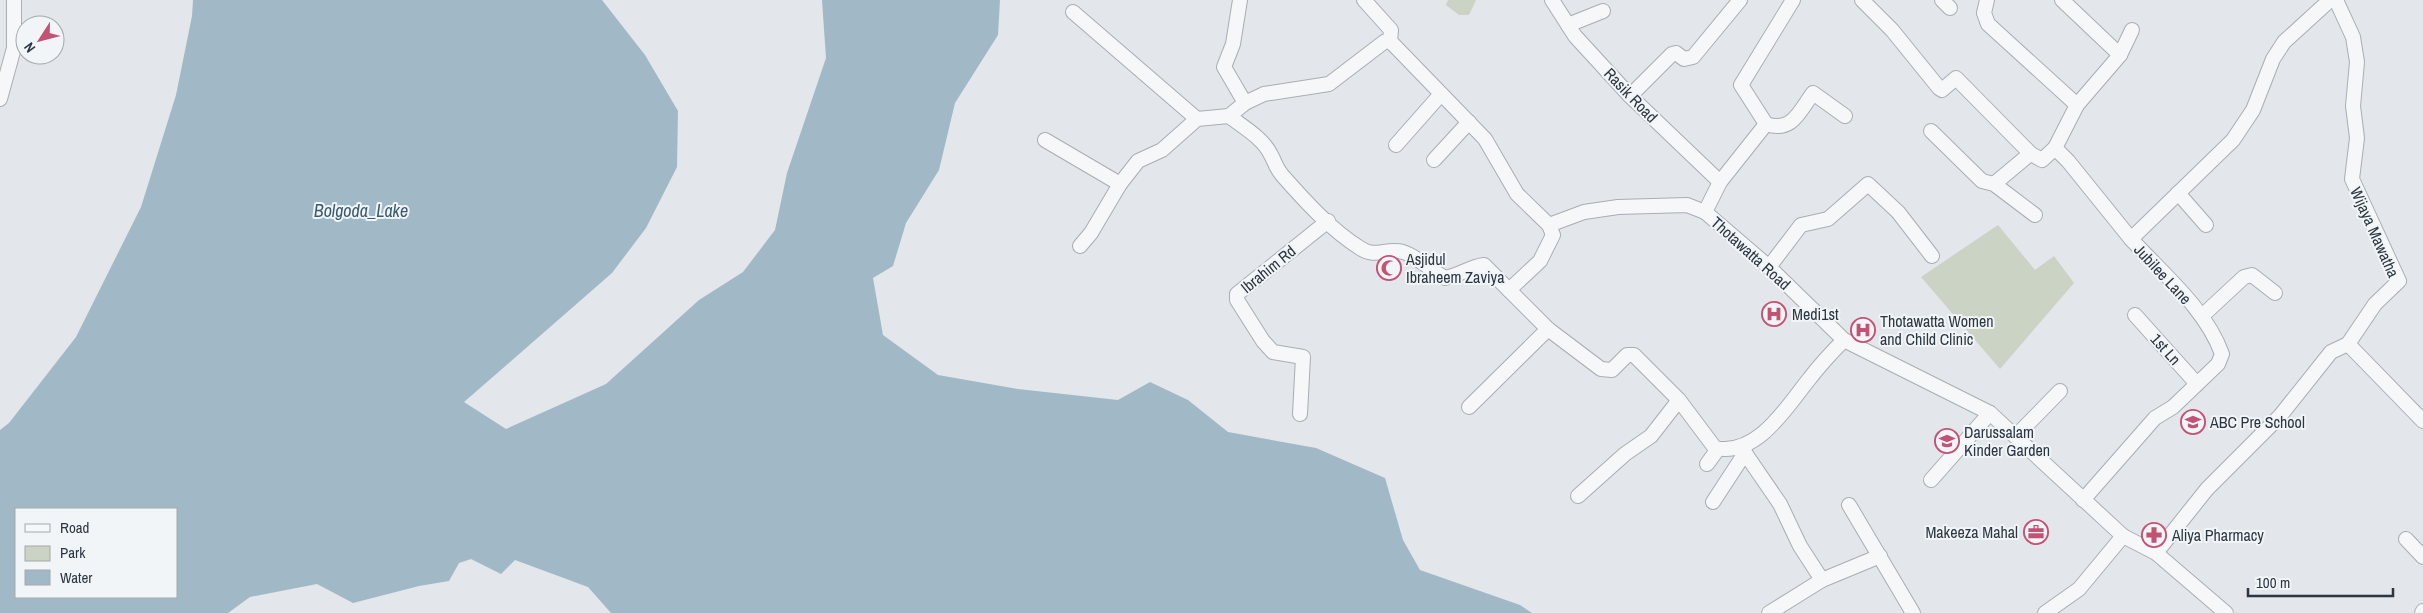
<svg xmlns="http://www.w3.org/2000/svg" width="2423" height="613" font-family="'Archivo Narrow',sans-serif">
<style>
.green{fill:#cad3c4}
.water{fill:#a1b9c7;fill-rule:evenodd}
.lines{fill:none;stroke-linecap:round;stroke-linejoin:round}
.minor-casing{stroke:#a8aeb4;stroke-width:16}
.minor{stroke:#f5f7f8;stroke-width:14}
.labels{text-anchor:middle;stroke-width:4;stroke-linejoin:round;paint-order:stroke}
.street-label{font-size:16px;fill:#2c3641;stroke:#f2f5f7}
.poi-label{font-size:16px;fill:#2c3641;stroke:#f2f5f7;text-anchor:start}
.water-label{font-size:18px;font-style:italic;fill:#395a72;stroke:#f2f5f7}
</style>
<rect width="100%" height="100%" fill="#e3e6ea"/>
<g class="green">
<polygon points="1448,0 1476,0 1469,15 1459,15 1446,5"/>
<polygon points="1998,225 2035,270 2054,256 2074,283 2000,369 1921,277"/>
</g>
<path class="water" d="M 193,0 L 602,0 L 645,55 L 678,111 L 677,167 L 646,228 L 612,273 L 464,402 L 506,429 L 606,384 L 699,300 L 743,272 L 775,230 L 787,173 L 826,58 L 822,0 L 1000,0 L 998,35 L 955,103 L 939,170 L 906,223 L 893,266 L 873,278 L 883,335 L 938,375 L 1018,389 L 1118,400 L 1150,382 L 1188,400 L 1228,432 L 1316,448 L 1385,478 L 1403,540 L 1420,570 L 1520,605 L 1532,613 L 611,613 L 588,587 L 515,560 L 501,574 L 471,559 L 459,563 L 449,581 L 419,586 L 353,603 L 317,584 L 250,597 L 228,613 L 0,613 L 0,430 L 9,423 L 76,337 L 141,207 L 176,95 L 192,16 ZM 16,509 L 176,509 L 176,597 L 16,597 Z"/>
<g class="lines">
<defs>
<g id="minor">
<polyline points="1240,0 1233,44 1224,67 1245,103"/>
<polyline points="1364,0 1391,30 1390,41"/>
<polyline points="1552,0 1575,36 1630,96 1720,182"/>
<polyline points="1862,0 1892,30 1939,88 1942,90 1956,78 2031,154 2042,160 2055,148 2068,161 2131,239"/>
<polyline points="1942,0 1950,8"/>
<polyline points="1987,0 1984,13 1988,24 2077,105"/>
<polyline points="2062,0 2120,55"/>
<polyline points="1073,12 1197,119"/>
<polyline points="1568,25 1603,11"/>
<polyline points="1630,96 1672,54 1676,53 1684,59 1693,57 1740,0"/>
<polyline points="0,99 14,48 14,0"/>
<path d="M 1229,116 C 1243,127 1263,138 1271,155 C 1275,162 1276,168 1282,175 C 1304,200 1331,230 1360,248 C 1376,259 1386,247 1403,252 C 1413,254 1434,272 1445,278 C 1460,275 1470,267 1484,265 L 1548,329 L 1601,369 L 1612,370 L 1627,355 L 1634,355 L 1679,400 L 1715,448 C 1758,457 1787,406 1810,378 C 1820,365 1832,352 1844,340"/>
<path d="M 1766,124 C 1792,133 1799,112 1813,93 L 1845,116"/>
<polyline points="1931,131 1982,181 1994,184 2035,215"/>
<polyline points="1045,140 1120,184 1138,161 1162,150 1197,119 1229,116 1245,103 1264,94 1329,84 1384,42 1390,41 1485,139 1517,194 1549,225 1584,212 1618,207 1687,205 1705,212 1769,267 1844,340 1990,413 2123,536 2156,553 2226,613"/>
<polyline points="1396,145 1441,94"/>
<polyline points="2055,148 2077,105 2120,55 2132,30"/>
<polyline points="1434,160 1469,122"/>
<polyline points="1994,184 2030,154"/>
<polyline points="2178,193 2206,225"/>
<polyline points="1705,212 1720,182 1766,124 1741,85 1793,0"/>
<polyline points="1080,246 1091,233 1120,184"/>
<polyline points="1769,267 1801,225 1828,219 1868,184 1898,212 1932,256"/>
<polyline points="1509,290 1540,261 1553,235 1549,225"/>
<polyline points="2135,315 2197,384"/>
<polyline points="2202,316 2244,277 2252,275 2275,293"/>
<polyline points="2348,344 2423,421"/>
<polyline points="1469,407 1548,329"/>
<polyline points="1300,414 1303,357 1273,352 1263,341 1237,300 1237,294 1328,221"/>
<polyline points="2016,436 2060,391"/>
<polyline points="1744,446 1745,453 1780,504 1800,546 1822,580"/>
<polyline points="1707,464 1718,449"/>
<polyline points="1931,480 1990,413"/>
<polyline points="1578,496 1625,454 1651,436 1679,400"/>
<path d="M 2083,500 L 2155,418 L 2173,407 L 2218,364 L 2222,354 C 2206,309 2163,274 2131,239 L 2233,140 L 2253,110 L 2273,59 L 2284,42 L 2330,0"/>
<polyline points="1713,502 1745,453"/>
<polyline points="1849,505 1913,613"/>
<polyline points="2406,539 2423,557"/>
<polyline points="2156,553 2207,489 2280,416 2331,352 2348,344 2375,304 2399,281 2352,179 2357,138 2353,106 2357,62 2353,37 2336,0"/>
<polyline points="1769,613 1822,580 1880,556"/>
<polyline points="2045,613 2079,589 2123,536"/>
<polyline points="2422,613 2423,611"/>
</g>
</defs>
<use href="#minor" class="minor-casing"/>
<use href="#minor" class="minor"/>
</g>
<defs>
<symbol id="mosque-ring" viewBox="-11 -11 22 22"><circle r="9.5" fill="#f2f5f7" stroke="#c45274" stroke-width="1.5"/><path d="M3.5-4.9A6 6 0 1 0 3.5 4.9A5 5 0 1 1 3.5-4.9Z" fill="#c45274"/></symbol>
<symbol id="hospital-ring" viewBox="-11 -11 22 22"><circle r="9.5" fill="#f2f5f7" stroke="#c45274" stroke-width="1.5"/><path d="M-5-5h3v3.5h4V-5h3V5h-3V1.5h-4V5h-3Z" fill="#c45274"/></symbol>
<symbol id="school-ring" viewBox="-11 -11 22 22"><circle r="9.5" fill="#f2f5f7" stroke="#c45274" stroke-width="1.5"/><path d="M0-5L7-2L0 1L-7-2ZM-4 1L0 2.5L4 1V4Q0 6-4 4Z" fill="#c45274"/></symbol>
<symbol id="office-ring" viewBox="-11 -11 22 22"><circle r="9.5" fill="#f2f5f7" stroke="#c45274" stroke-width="1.5"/><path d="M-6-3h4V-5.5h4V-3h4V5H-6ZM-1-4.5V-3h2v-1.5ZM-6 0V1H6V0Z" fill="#c45274"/></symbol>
<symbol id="pharmacy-ring" viewBox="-11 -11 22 22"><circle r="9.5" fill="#f2f5f7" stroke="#c45274" stroke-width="1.5"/><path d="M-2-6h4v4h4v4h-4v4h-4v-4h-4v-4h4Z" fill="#c45274"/></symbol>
</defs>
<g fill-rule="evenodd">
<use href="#mosque-ring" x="1375" y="254" width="28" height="28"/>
<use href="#hospital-ring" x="1760" y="300" width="28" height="28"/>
<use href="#hospital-ring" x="1849" y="316" width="28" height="28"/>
<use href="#school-ring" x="2179" y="408" width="28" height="28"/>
<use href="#school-ring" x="1933" y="427" width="28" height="28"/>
<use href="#office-ring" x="2022" y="518" width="28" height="28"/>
<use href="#pharmacy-ring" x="2140" y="521" width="28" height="28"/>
</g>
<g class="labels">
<g class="street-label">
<text transform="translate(1631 95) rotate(46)" y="6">Rasik Road</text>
<text transform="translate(2375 232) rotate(66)" y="6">Wijaya Mawatha</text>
<text transform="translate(1751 253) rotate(42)" y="6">Thotawatta Road</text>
<text transform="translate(1268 269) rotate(-39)" y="6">Ibrahim Rd</text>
<text transform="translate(2163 274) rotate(47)" y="6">Jubilee Lane</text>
<text transform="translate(2166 349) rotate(48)" y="6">1st Ln</text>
</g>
<g class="poi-label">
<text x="1406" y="265">Asjidul<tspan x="1406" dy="18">Ibraheem Zaviya</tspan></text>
<text x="1792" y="320">Medi1st</text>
<text x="1880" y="327">Thotawatta Women<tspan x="1880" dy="18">and Child Clinic</tspan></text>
<text x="2210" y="428">ABC Pre School</text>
<text x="1964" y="438">Darussalam<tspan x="1964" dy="18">Kinder Garden</tspan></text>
<text x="2018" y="538" text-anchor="end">Makeeza Mahal</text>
<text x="2172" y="541">Aliya Pharmacy</text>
</g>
<g class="water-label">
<text x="361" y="217">Bolgoda_Lake</text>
</g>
</g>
<rect x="15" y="508" width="162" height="90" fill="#f2f5f7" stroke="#a3a9ae"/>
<rect x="25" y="524" width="25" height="8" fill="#f5f7f8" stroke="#a3a9ae"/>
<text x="60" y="533" font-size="15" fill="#2c3641">Road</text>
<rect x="25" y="546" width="25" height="15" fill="#cad3c4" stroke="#a3a9ae"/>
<text x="60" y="558" font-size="15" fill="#2c3641">Park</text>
<rect x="25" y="570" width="25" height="15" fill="#a1b9c7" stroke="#a3a9ae"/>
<text x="60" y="583" font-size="15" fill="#2c3641">Water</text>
<g transform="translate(40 40) rotate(234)"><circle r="24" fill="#f2f5f7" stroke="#a3a9ae"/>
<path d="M0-4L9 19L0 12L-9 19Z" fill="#c45274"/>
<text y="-8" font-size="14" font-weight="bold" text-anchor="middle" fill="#2c3641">N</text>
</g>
<path d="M2248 588v8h145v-8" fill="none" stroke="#2c3641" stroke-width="2.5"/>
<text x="2256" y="588" font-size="15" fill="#2c3641" stroke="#f2f5f7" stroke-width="4" paint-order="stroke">100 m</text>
</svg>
